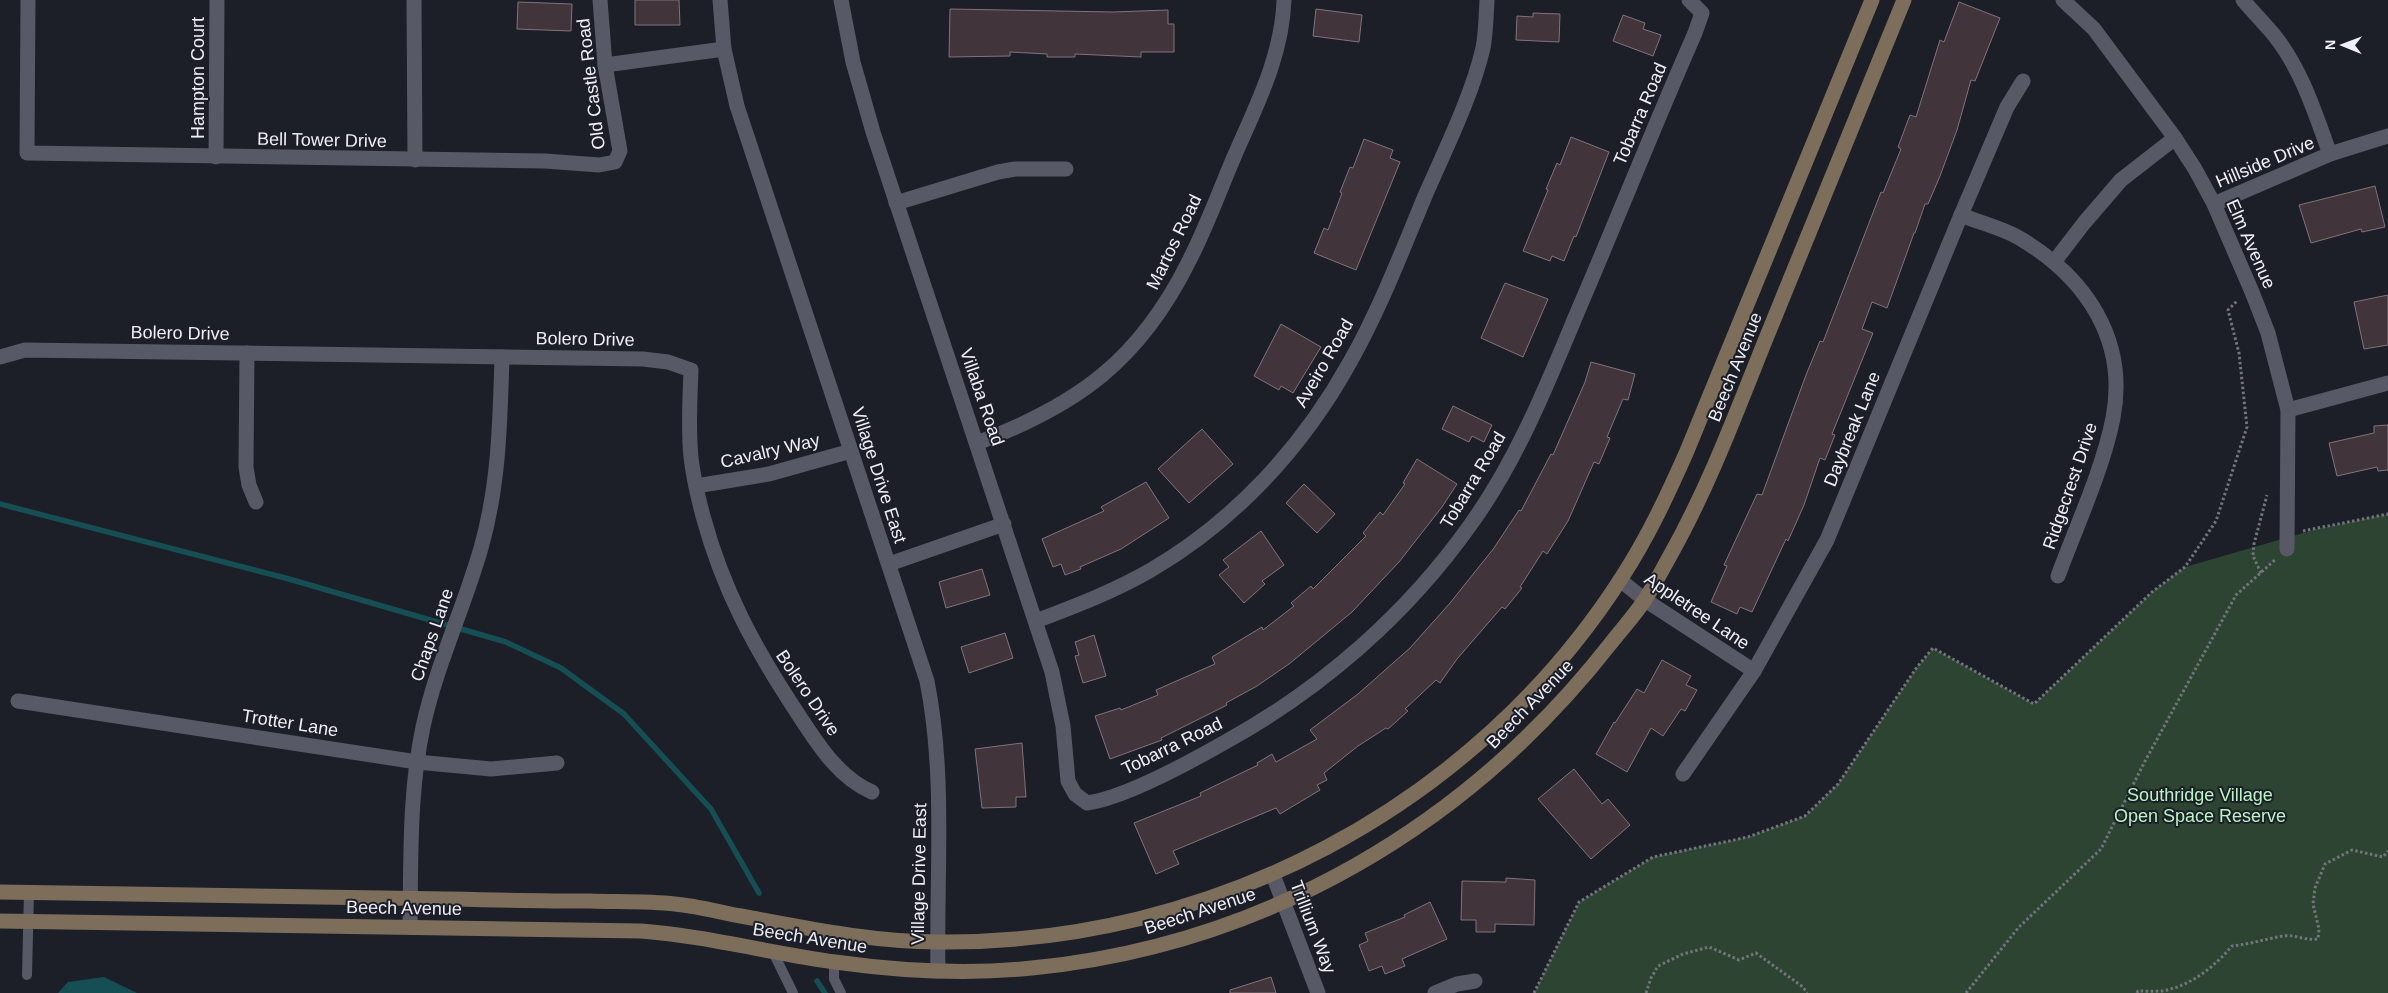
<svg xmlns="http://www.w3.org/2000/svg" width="2388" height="993" font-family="Helvetica,sans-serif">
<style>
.green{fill:#2c4431}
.water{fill:#154e53}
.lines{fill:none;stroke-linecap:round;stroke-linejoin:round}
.stream{stroke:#154e53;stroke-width:5.5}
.building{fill:#41353b;stroke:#81737b}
.path{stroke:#73747e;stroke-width:3;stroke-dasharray:2.5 2.5;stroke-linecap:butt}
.lane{stroke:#575966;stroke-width:10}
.street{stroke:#575966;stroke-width:15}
.secondary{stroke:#7c6e5b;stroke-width:15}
.labels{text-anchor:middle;stroke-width:4;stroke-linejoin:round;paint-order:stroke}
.street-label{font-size:18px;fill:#eeeff7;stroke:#1c1e28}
.park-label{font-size:18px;fill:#baf4c4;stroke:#1c1e28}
</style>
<rect width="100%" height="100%" fill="#1c1e28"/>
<polygon class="green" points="2388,514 2388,993 1534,993 1579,902 1653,857 1748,837 1805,816 1838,784 1917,667 1933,648 2034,704 2152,592 2185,567 2317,529"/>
<polygon class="water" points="104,977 137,993 58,993 68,982"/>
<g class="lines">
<g class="stream">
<polyline points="0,504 289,579 506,642 561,668 624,714 711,809 759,893"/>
<polyline points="817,981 825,993"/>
</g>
</g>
<g class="building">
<polygon points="635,0 679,0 680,25 635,25"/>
<polygon points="518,2 572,4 571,31 517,29"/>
<polygon points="1959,2 2000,18 1975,81 1971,80 1957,130 1940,176 1928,204 1925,204 1915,233 1914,233 1887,308 1872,302 1862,329 1873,333 1832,434 1835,435 1825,460 1820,458 1804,505 1788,541 1786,539 1752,612 1740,607 1737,614 1711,602 1727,566 1724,565 1757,494 1762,495 1806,375 1820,341 1823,342 1881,192 1883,193 1901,149 1898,147 1910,115 1916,117 1940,40 1944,42"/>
<polygon points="950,9 1113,12 1168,10 1168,24 1174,24 1174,52 1141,52 1141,57 1075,54 1075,57 1047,57 1047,54 1010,52 1010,56 949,57"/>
<polygon points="1316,9 1362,15 1359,42 1313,36"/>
<polygon points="1533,13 1560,14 1559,42 1516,40 1517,16 1533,17"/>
<polygon points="1623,15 1645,23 1643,29 1661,35 1653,56 1613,41"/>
<polygon points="1571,137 1609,152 1576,237 1574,236 1564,261 1552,256 1550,261 1523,251 1548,190 1546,189 1557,163 1560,165"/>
<polygon points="1364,139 1393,150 1390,158 1400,162 1356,270 1314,253 1324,228 1328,230 1342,193 1340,192 1350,167 1353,168"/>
<polygon points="2375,186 2385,227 2362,232 2361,229 2311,243 2299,205"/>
<polygon points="1505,283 1548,299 1523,357 1481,338"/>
<polygon points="2388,295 2388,345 2364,349 2354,302"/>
<polygon points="1281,324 1321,347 1293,393 1281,386 1279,390 1254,376"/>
<polygon points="1591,362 1635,374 1628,400 1623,399 1607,437 1610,438 1599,464 1594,462 1568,521 1547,554 1543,551 1520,587 1522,588 1505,609 1502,607 1457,659 1440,683 1436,680 1405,709 1408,711 1388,729 1386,728 1358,746 1324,773 1327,780 1317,785 1320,790 1280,814 1276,808 1173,851 1179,864 1156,874 1134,823 1201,796 1200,793 1258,765 1257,763 1272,754 1276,762 1317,739 1310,730 1358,694 1410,648 1450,603 1494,548 1519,510 1521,511 1551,454 1553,455 1585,382"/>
<polygon points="1453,406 1492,425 1484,442 1472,436 1469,442 1442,429"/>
<polygon points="2388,425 2388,470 2378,471 2377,467 2337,476 2329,443 2374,433 2374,426"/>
<polygon points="1202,429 1233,464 1189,503 1158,469"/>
<polygon points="1417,459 1457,484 1442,507 1399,562 1352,612 1289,664 1257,686 1226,703 1227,705 1161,738 1162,740 1110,759 1095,716 1120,708 1121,710 1158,695 1156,690 1215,664 1212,657 1262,627 1263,630 1294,606 1291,603 1311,586 1313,589 1366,536 1363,533 1380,512 1383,515 1405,484 1403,483"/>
<polygon points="1146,482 1169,518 1121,549 1080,567 1081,569 1065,575 1061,564 1053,567 1042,539 1104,511 1101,507"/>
<polygon points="1304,484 1335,514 1317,533 1286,503"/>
<polygon points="1261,531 1284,565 1262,581 1265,584 1244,603 1219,575 1229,567 1223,560"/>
<polygon points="982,569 990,595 946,608 939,582"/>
<polygon points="1005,633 1013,658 969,673 961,647"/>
<polygon points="1094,635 1106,676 1083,683 1075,656 1079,655 1075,642"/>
<polygon points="1662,660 1691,676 1686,685 1697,690 1685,711 1681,709 1663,736 1651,728 1627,772 1596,754 1614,722 1615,723 1637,689 1644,693"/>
<polygon points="1022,743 1026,797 1016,797 1016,807 982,808 975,749"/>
<polygon points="1574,769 1602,804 1608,799 1630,825 1591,859 1538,799"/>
<polygon points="1506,878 1535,880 1534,925 1495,924 1495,932 1476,932 1476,920 1461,920 1462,881 1506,882"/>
<polygon points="1430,902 1447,939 1402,959 1405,966 1385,974 1382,966 1369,971 1359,945 1368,941 1365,933 1405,917 1404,915"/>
<polygon points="1271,977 1276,993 1230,993 1230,990"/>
</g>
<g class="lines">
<g class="path">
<polyline points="2303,531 2388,514"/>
<polyline points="2261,573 2253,556 2254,544 2267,495"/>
<polyline points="1534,993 1579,902 1653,857 1748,837 1805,816 1838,784 1917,667 1933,648 2034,704 2152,592 2185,567 2216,521 2247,427 2239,353 2228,310 2238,300"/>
<polyline points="1646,993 1651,978 1658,966 1683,954 1709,947 1739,960 1756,953 1803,987 1807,993"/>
<polyline points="1966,993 2019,927 2101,849 2144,763 2236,595 2276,559"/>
<path d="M 2137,993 L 2138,991 C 2147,991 2158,992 2167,990 C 2193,984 2215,966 2232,946 C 2250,944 2266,939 2283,936 C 2294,934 2306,941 2318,939 L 2319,929 L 2313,904 L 2315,888 L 2325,864 L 2352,850 L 2383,857 L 2388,851"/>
</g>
<g class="lane">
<polyline points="773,952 793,993"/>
<polyline points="834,962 834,979 841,993"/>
<polyline points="27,975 29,892"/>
</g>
<g class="street">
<polyline points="28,0 27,153 545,161 599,165 615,162 620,151 605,65 600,0"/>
<polyline points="414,0 415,160"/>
<path d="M 720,0 L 724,49 L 737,106 L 927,681 C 946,777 936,874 938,971"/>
<path d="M 841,0 L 853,62 L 873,132 L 1052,672 L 1063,726 L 1068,781 L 1075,794 L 1087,803 C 1125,798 1192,761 1227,741 C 1323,688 1408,613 1471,524 C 1517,460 1547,385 1577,313 C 1617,220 1654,126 1695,33 L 1702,13 L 1689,0"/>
<polyline points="2063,0 2094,29 2175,138 2195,169 2214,204 2252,292 2268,333 2288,410 2287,549"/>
<path d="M 2243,0 C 2253,12 2264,23 2274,35 C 2302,70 2315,113 2330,154"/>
<polyline points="605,65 724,49"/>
<polyline points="216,157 217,0"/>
<polyline points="896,203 998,172 1015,169 1066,169"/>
<polyline points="2214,204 2330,154 2388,136"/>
<path d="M 1961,215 C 1980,223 2003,228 2021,239 C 2086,278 2128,340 2113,418 C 2103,469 2076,527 2058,576"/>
<polyline points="2054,262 2084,223 2121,180 2175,138"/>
<polyline points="247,353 246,467 249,485 256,502"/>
<path d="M 0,357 L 25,350 L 643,359 L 668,362 L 691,370 C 690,399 688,428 691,457 C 693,477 698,497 703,516 C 723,590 754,647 796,711 C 816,741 837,777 872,792"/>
<polyline points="2288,410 2388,383"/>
<path d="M 977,443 C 1078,405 1140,360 1189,261 C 1206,228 1219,192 1234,157 C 1256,106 1282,57 1284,0"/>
<polyline points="696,486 769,474 851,451"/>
<polyline points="889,564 1004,524"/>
<polyline points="1620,580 1645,600 1754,671"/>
<path d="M 1036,621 C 1075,606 1115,591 1151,570 C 1235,521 1303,447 1350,362 C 1380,309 1402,251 1425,196 C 1445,150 1472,96 1483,48 C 1486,33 1486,16 1487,0"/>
<polyline points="18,701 417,762 491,769 557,763"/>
<polyline points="1683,774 1754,671 1827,540 1961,215 2007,107 2023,81"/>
<polyline points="1273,875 1318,993"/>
<path d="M 410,927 C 411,860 409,793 423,727 C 436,666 464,608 481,548 C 499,485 500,422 502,357"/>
<polyline points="1435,993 1457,984 1475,981"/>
</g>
<g class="secondary">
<path d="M 0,892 C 149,895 298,897 447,899 C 495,900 542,901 590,901 C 618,902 647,901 675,904 C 697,906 719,912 741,916 C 806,928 872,942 938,942 C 1211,945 1474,808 1622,577 C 1648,537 1668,494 1687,451 L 1872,0"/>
<path d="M 0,921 L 641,931 C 706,936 770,953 835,962 C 900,971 967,975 1032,968 C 1265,945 1468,826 1611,643 C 1622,629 1634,616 1644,601 C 1654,586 1662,570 1671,554 C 1709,486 1736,413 1765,341 C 1811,227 1858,114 1904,0"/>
</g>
</g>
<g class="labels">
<g class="street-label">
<text transform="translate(198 78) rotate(-90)" y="6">Hampton Court</text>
<text transform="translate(591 84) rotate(-97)" y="6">Old Castle Road</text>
<text transform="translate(1640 114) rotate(-67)" y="6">Tobarra Road</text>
<text transform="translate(322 140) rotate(1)" y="6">Bell Tower Drive</text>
<text transform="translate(2265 162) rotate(-23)" y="6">Hillside Drive</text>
<text transform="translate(1174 242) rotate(-64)" y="6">Martos Road</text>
<text transform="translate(2251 244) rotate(66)" y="6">Elm Avenue</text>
<text transform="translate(180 333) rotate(1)" y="6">Bolero Drive</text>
<text transform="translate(585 339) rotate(1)" y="6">Bolero Drive</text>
<text transform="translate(1324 363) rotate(-60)" y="6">Aveiro Road</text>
<text transform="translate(1735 367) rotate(-68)" y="6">Beech Avenue</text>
<text transform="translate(982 397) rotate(71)" y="6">Villaba Road</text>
<text transform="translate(1852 429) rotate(-68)" y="6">Daybreak Lane</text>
<text transform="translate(770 451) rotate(-13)" y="6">Cavalry Way</text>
<text transform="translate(879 475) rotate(72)" y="6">Village Drive East</text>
<text transform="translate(1473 480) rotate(-59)" y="6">Tobarra Road</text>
<text transform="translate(2070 486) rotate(-71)" y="6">Ridgecrest Drive</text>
<text transform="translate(1697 611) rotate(34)" y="6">Appletree Lane</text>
<text transform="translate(432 635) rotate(-71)" y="6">Chaps Lane</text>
<text transform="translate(808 693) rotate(56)" y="6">Bolero Drive</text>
<text transform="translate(1530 704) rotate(-46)" y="6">Beech Avenue</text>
<text transform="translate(290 723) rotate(9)" y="6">Trotter Lane</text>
<text transform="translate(1172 746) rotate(-26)" y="6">Tobarra Road</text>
<text transform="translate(919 874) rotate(-89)" y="6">Village Drive East</text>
<text transform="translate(404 908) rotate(1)" y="6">Beech Avenue</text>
<text transform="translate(1200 911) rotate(-18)" y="6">Beech Avenue</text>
<text transform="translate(1313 927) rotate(69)" y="6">Trillium Way</text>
<text transform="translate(810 938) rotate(9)" y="6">Beech Avenue</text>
</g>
<g class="park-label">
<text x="2200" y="801">Southridge Village<tspan x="2200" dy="21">Open Space Reserve</tspan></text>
</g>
</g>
<g transform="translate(2343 45) rotate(271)" stroke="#1c1e28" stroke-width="4" paint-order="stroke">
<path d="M0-4L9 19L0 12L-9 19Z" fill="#eeeff7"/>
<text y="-8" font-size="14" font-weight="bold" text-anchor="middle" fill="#eeeff7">N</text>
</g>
</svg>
